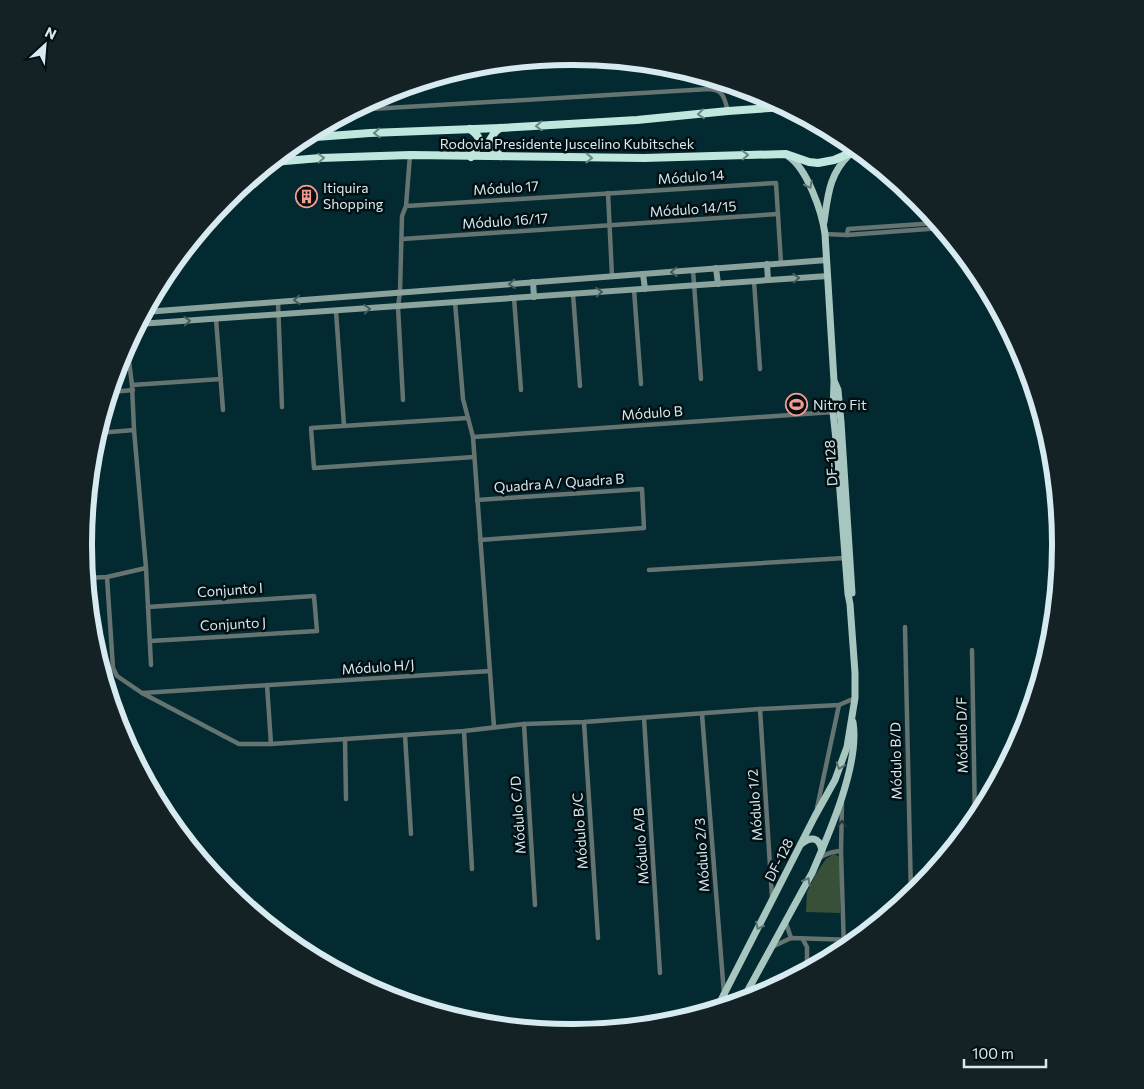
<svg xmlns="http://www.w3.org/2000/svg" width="1144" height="1089" font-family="Commissioner,sans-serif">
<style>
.green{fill:#375037}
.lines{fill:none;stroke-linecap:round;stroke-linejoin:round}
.street{stroke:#657471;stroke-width:4.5}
.secondary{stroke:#8aa39d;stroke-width:6}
.primary{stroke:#a6c6bf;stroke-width:7}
.highway{stroke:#bfe7de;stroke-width:8}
.oneway{stroke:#6a8683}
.oneway2{stroke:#5d7472}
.oneway3{stroke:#465a58}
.oneway4{stroke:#253334}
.labels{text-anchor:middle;stroke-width:5;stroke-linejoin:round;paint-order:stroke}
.street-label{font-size:14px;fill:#d7eaef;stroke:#031013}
.poi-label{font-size:14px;fill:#d7eaef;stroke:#031013;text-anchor:start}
.rim{fill:none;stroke:#d7eaef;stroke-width:6}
</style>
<rect width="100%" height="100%" fill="#032931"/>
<polygon class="green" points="834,854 840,857 840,913 806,912 807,892 817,872 826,859"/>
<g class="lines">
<g class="street">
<path d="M 354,110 L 709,89 C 724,90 724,98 728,111"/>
<polyline points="608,193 612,276"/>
<polyline points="406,206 776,183 781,263"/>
<polyline points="825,234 847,235 848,229 937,223"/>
<polyline points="847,235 941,228"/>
<polyline points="402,239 778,214"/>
<polyline points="693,270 701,379"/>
<polyline points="754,281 760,369"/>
<polyline points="634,290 641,384"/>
<polyline points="573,294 580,386"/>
<polyline points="514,298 521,390"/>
<polyline points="278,302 282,407"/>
<polyline points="455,302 463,399 473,437 494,727"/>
<polyline points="336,311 344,426"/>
<polyline points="216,319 223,410"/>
<polyline points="127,345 132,385 134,430 146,568 151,665"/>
<polyline points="132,385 221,379"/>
<polyline points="111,392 133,390"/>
<polyline points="403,400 398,307 400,292 402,216 406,206 410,155"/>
<polyline points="468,418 311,428 314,468 474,457"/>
<polyline points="98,433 134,430"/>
<polyline points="473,437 833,412"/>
<polyline points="477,500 642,489 644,528 480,540"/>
<polyline points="649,570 845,558"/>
<polyline points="107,577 113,668 117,676 142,693 239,744 271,744 464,731 524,724 584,722 760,709 839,705 855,698"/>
<polyline points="87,578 107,577 146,568"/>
<polyline points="148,607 314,596 317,631 150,641"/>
<polyline points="905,627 911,895"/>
<polyline points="972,650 975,820"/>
<polyline points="1038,680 1038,683"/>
<polyline points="267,685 271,744"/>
<polyline points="142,693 490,671"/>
<polyline points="760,709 772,897"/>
<polyline points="702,714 724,994"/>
<polyline points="644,718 660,973"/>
<polyline points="584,722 598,938"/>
<polyline points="524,724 535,905"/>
<polyline points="464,731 472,869"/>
<polyline points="405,735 411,834"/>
<polyline points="345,739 346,799"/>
<polyline points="842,802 841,851 844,950"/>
<polyline points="817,808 839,705"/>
<path d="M 819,858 C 826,854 832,851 841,851"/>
<polyline points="786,923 791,938"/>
<polyline points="802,938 807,947 807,970"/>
<polyline points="772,947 791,938 856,940"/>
</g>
<g class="secondary">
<polyline points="767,264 768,280"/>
<polyline points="716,268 718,284"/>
<polyline points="643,274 645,289"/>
<polyline points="533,282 534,297"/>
<polyline points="145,312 827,260"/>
<polyline points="139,324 828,276"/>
</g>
<g class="primary">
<path d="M 824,222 C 828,195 829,174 850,154"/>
<polyline points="835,383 838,390 841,422 852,593"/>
<path d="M 801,844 C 811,836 819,837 822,850"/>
<polyline points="724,995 725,1001 727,1005"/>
<path d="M 742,1001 L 812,873 C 829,834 860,764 853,722"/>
<path d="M 717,1008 L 815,816 L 835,780 L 847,747 L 855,698 L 855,673 L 850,604 L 848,594 L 836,440 L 833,412 L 834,381 L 825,234 C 822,212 807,168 788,156"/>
</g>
<g class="highway">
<path d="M 500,128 L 495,132 L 490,140 C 490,148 495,152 501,156"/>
<path d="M 470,129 C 484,139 481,144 471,157"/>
<polyline points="302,138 370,133 500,128 637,120 728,111 785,107"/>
<polyline points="273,162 320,158 410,155 644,158 786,154 809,162 818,163 834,160 857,150"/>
</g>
</g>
<defs><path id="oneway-chevron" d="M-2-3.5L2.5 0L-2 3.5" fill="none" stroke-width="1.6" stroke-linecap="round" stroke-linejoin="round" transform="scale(1.25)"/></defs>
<g class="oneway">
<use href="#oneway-chevron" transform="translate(701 114) rotate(174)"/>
<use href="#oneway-chevron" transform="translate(539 126) rotate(177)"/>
<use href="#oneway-chevron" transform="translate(377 133) rotate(177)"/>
<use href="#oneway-chevron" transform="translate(745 155) rotate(-2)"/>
<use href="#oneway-chevron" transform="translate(321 158) rotate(-3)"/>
<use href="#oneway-chevron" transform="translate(589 158) rotate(1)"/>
</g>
<g class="oneway2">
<use href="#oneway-chevron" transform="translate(809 185) rotate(63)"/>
<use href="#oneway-chevron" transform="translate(840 766) rotate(110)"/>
<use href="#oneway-chevron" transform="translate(807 881) rotate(-61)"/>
<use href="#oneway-chevron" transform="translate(759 926) rotate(117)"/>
</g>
<g class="oneway3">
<use href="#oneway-chevron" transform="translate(674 272) rotate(176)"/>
<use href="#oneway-chevron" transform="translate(796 278) rotate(-4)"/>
<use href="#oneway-chevron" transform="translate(512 284) rotate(176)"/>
<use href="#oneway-chevron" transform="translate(599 292) rotate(-4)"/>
<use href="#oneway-chevron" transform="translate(297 300) rotate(176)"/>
<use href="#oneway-chevron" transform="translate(367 309) rotate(-4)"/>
<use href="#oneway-chevron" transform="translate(187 321) rotate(-3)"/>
</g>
<use class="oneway4" href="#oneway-chevron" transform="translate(842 824) rotate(-88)"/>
<defs>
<symbol id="building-ring" viewBox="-11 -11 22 22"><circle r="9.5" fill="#031013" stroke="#f59c91" stroke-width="1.5"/><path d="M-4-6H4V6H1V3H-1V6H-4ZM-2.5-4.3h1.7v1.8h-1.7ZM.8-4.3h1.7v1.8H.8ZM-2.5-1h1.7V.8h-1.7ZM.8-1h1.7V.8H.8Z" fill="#f59c91"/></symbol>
<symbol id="stadium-ring" viewBox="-11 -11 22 22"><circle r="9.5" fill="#031013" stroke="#f59c91" stroke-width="1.5"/><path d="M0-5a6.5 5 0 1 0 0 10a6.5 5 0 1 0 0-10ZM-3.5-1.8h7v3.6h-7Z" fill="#f59c91"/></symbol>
</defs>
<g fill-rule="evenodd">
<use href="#building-ring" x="294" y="184" width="25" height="25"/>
<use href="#stadium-ring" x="784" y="392" width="25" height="25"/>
</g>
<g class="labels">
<g class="street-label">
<text x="567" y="149">Rodovia Presidente Juscelino Kubitschek</text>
<text transform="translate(691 177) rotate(-4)" y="5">Módulo 14</text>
<text transform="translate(506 188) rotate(-4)" y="5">Módulo 17</text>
<text transform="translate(693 209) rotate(-4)" y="5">Módulo 14/15</text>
<text transform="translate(505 221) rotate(-4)" y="5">Módulo 16/17</text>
<text transform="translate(652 413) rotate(-4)" y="5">Módulo B</text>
<text transform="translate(831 463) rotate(-94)" y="5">DF-128</text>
<text transform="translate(559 483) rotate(-4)" y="5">Quadra A / Quadra B</text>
<text transform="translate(230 590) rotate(-4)" y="5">Conjunto I</text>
<text transform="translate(233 624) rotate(-3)" y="5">Conjunto J</text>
<text transform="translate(378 667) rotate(-4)" y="5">Módulo H/J</text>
<text transform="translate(962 735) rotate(-91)" y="5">Módulo D/F</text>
<text transform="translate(896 761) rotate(-91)" y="5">Módulo B/D</text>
<text transform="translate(755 805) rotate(-94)" y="5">Módulo 1/2</text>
<text transform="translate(518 815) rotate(-94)" y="5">Módulo C/D</text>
<text transform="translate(580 831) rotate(-94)" y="5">Módulo B/C</text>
<text transform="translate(641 846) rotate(-94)" y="5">Módulo A/B</text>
<text transform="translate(702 855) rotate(-94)" y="5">Módulo 2/3</text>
<text transform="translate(779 860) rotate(-63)" y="5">DF-128</text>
</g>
<g class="poi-label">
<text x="323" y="193">Itiquira<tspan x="323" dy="16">Shopping</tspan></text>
<text x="813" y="410">Nitro Fit</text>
</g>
</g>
<path d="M0 0H1144V1089H0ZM571 65H573A479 479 0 0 1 1052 544V545A479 479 0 0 1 573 1024H571A479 479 0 0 1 92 545V544A479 479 0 0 1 571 65Z" fill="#142125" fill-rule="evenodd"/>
<path class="rim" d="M571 65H573A479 479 0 0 1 1052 544V545A479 479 0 0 1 573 1024H571A479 479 0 0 1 92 545V544A479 479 0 0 1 571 65Z"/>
<g transform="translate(45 45) rotate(26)" stroke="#031013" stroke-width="4" paint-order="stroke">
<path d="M0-4L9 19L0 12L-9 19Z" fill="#d7eaef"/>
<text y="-8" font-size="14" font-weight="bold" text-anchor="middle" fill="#d7eaef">N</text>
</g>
<path d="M964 1059v8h82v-8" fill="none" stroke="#d7eaef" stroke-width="2.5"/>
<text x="972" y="1059" font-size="15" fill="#d7eaef" stroke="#031013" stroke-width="4" paint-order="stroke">100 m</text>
</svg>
